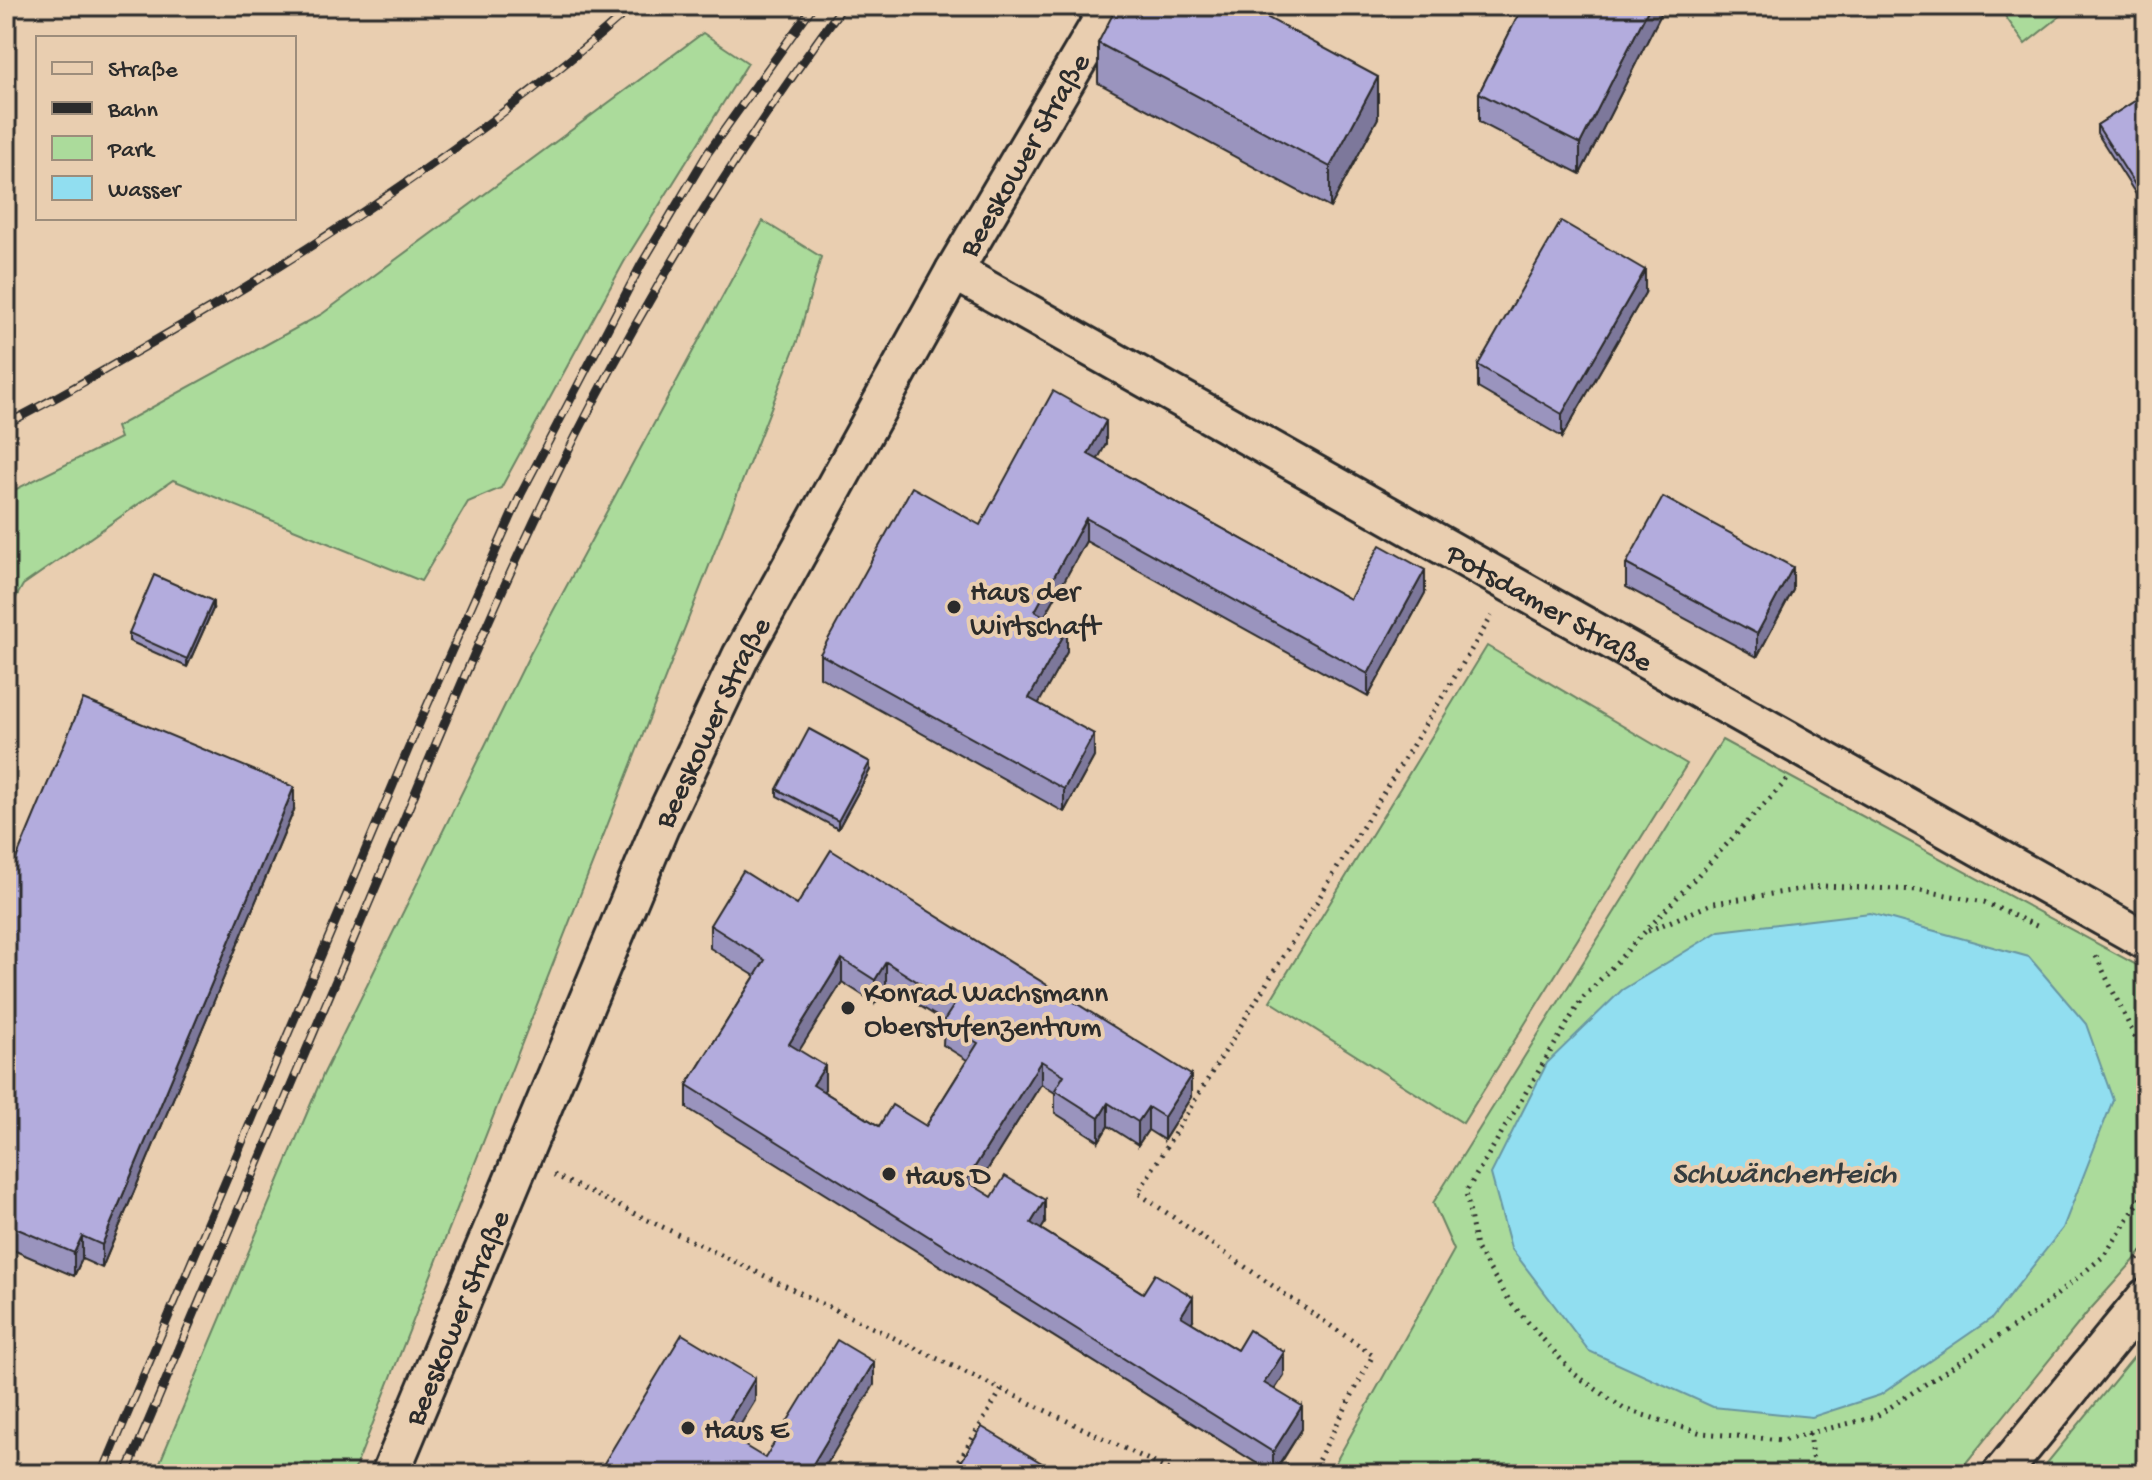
<svg xmlns="http://www.w3.org/2000/svg" width="2152" height="1480" font-family="'Gochi Hand',sans-serif">
<style>
.green{fill:#abdb9b;stroke:#6b8363;stroke-width:2}
.water{fill:#91def0;stroke:#6896a1;stroke-width:2}
.lines{fill:none;stroke-linecap:round;stroke-linejoin:round}
.street-casing{stroke:#2b2b2b;stroke-width:42}
.path{stroke:#2b2b2b;stroke-width:5;stroke-dasharray:2 6;stroke-linecap:butt}
.street{stroke:#e9ceb0;stroke-width:36}
.rail-casing{stroke:#2b2b2b;stroke-width:9}
.rail{stroke:#e9ceb0;stroke-width:6;stroke-dasharray:18;stroke-linecap:butt}
.wall{fill:#9a94be;stroke:#2b2b2b;stroke-width:2;fill-rule:evenodd}
.shaded-wall{fill:#7d789b;stroke:#2b2b2b;stroke-width:2}
.building{fill:#b3acdd;stroke:#2b2b2b;stroke-width:2;fill-rule:evenodd}
.poi-dot{fill:#2b2b2b;stroke:#e9ceb0;stroke-width:3}
.labels{text-anchor:middle;stroke-width:8;stroke-linejoin:round;paint-order:stroke}
.street-label{font-size:30px;fill:#2b2b2b;stroke:#e9ceb0}
.poi-label{font-size:30px;fill:#2b2b2b;stroke:#e9ceb0;text-anchor:start}
.water-label{font-size:32px;font-style:italic;fill:#353d3f;stroke:#e9ceb0}
</style>
<rect width="100%" height="100%" fill="#e9ceb0"/>
<filter id="ink" filterUnits="userSpaceOnUse"><feTurbulence type="fractalNoise" baseFrequency=".0125" numOctaves="2"/><feDisplacementMap in="SourceGraphic" scale="16" xChannelSelector="R" yChannelSelector="G"/><feConvolveMatrix kernelMatrix="1 2 1 2 8 2 1 2 1" color-interpolation-filters="sRGB"/></filter>
<g filter="url(#ink)">
<g class="green">
<polygon points="1998,6 2073,6 2025,44"/>
<polygon points="703,33 748,63 624,262 501,488 468,502 421,581 173,480 23,585 6,615 6,494 120,438 116,427 322,314"/>
<polygon points="763,221 821,257 798,339 353,1474 155,1474 323,1075 530,654"/>
<polygon points="1487,646 1687,764 1463,1123 1270,1001"/>
<polygon points="1722,740 2146,970 2146,1247 2087,1313 1957,1474 1329,1474 1454,1250 1433,1203"/>
<polygon points="2146,1342 2146,1474 2038,1474"/>
</g>
<polygon class="water" points="1870,913 2029,957 2086,1024 2113,1100 2063,1228 1992,1318 1880,1395 1812,1417 1713,1407 1589,1351 1511,1248 1491,1174 1547,1063 1622,990 1719,931"/>
<g class="lines">
<defs>
<g id="street">
<path id="s1" d="M 954,271 L 2146,941"/>
<path id="s2" d="M 390,1474 L 660,827 L 741,656 L 954,271 L 1110,6"/>
<polyline points="2001,1474 2146,1297"/>
</g>
</defs>
<use href="#street" class="street-casing"/>
<g class="path">
<polyline points="1787,780 1582,999 1466,1192 1476,1248 1511,1303 1573,1373 1624,1409 1701,1433 1782,1440 1875,1417 2036,1312 2105,1255 2140,1200 2146,1184"/>
<polyline points="1648,931 1714,903 1822,886 1920,890 1984,902 2041,928"/>
<polyline points="2096,956 2146,1060"/>
<polyline points="554,1175 1178,1474"/>
<polyline points="2137,1260 2146,1249"/>
<polyline points="1809,1433 1812,1457 1827,1474"/>
<polyline points="951,1474 1002,1389"/>
<polyline points="1311,1474 1373,1355 1138,1193 1492,616"/>
</g>
<use href="#street" class="street"/>
<defs>
<g id="rail">
<path d="M 6,424 C 60,397 113,365 165,335 C 330,239 491,132 633,6"/>
<polyline points="102,1474 415,733 521,494 641,265 707,154 813,6"/>
<path d="M 126,1474 C 208,1282 289,1090 371,898 C 441,732 509,563 593,403 C 666,264 750,132 843,6"/>
</g>
</defs>
<use href="#rail" class="rail-casing"/>
<use href="#rail" class="rail"/>
</g>
<g class="wall">
<polygon points="1523,6 1665,6 1580,174 1479,122 1479,93"/>
<polygon points="1098,43 1378,118 1330,208 1098,83"/>
<polygon points="2146,94 2146,210 2097,133 2097,125"/>
<polygon points="1645,293 1562,437 1478,388 1478,365"/>
<polygon points="1106,444 1097,459 1350,599 1425,593 1368,697 1086,541 1044,617 1067,652 1038,703 1094,757 1064,812 820,677 820,654 980,525"/>
<polygon points="1626,564 1793,590 1757,657 1626,587"/>
<polygon points="213,609 187,667 129,641 129,633"/>
<polygon points="870,770 838,829 777,796 777,789"/>
<polygon points="294,810 102,1268 82,1259 74,1276 6,1247 6,883"/>
<path d="M 797,905 L 1191,1097 L 1164,1140 L 1148,1130 L 1138,1145 L 1108,1126 L 1099,1141 L 1055,1113 L 1055,1093 L 1041,1084 L 976,1188 L 992,1197 L 1045,1223 L 1041,1229 L 1143,1293 L 1193,1320 L 1191,1322 L 1237,1350 L 1284,1375 L 1275,1389 L 1302,1429 L 1274,1474 L 687,1108 L 687,1085 L 755,976 L 710,948 L 710,925 ZM 842,982 L 875,1003 L 886,985 L 944,1021 L 943,1045 L 967,1060 L 926,1126 L 879,1126 L 823,1091 L 825,1089 L 799,1050 Z"/>
</g>
<g class="shaded-wall">
<polygon points="1650,6 1665,6 1580,174 1580,144"/>
<polygon points="1378,77 1378,118 1330,208 1330,167"/>
<polygon points="1645,270 1645,293 1562,437 1562,414"/>
<polygon points="1106,421 1106,444 1088,477 1088,454"/>
<polygon points="1086,518 1086,541 1035,634 1035,611"/>
<polygon points="1793,567 1793,590 1757,657 1757,634"/>
<polygon points="1425,570 1425,593 1368,697 1368,674"/>
<polygon points="213,601 213,609 187,667 187,659"/>
<polygon points="1067,629 1067,652 1029,721 1029,698"/>
<polygon points="1094,734 1094,757 1064,812 1064,789"/>
<polygon points="870,762 870,770 838,829 838,821"/>
<polygon points="294,787 294,810 102,1268 102,1245"/>
<polygon points="842,959 842,982 789,1067 789,1044"/>
<polygon points="886,962 886,985 875,1003 875,980"/>
<polygon points="1041,1061 1041,1084 966,1204 966,1181"/>
<polygon points="825,1066 825,1089 813,1108 813,1085"/>
<polygon points="1191,1075 1191,1097 1164,1140 1164,1117"/>
<polygon points="1108,1103 1108,1126 1099,1141 1099,1118"/>
<polygon points="1148,1107 1148,1130 1138,1145 1138,1122"/>
<polygon points="1045,1200 1045,1223 1031,1246 1031,1223"/>
<polygon points="82,1236 82,1259 74,1276 74,1253"/>
<polygon points="1193,1297 1193,1320 1181,1338 1181,1316"/>
<polygon points="1284,1352 1284,1375 1264,1406 1264,1383"/>
<polygon points="874,1362 874,1385 821,1474 807,1474"/>
<polygon points="755,1378 755,1401 722,1455 722,1432"/>
<polygon points="1302,1406 1302,1429 1273,1474 1273,1452"/>
</g>
<g class="building">
<polygon points="1117,6 1246,6 1378,77 1330,167 1098,43"/>
<polygon points="1523,6 1650,6 1580,144 1479,93"/>
<polygon points="2146,94 2146,202 2097,125"/>
<polygon points="1561,221 1645,270 1562,414 1478,365"/>
<polygon points="1053,391 1106,421 1088,454 1350,599 1380,545 1425,570 1368,674 1086,518 1035,611 1067,629 1029,698 1094,734 1064,789 820,654 912,487 980,525"/>
<polygon points="1663,497 1793,567 1757,634 1626,564"/>
<polygon points="154,575 213,601 187,659 129,633"/>
<polygon points="83,699 294,787 102,1245 82,1236 74,1253 6,1224 6,883"/>
<polygon points="809,729 870,762 838,821 777,789"/>
<path d="M 831,850 L 1191,1075 L 1164,1117 L 1148,1107 L 1138,1122 L 1108,1103 L 1099,1118 L 1055,1090 L 1064,1075 L 1041,1061 L 966,1181 L 992,1197 L 1005,1176 L 1045,1200 L 1031,1223 L 1143,1293 L 1155,1274 L 1193,1297 L 1181,1316 L 1237,1350 L 1249,1330 L 1284,1352 L 1264,1383 L 1302,1406 L 1273,1452 L 687,1085 L 765,960 L 710,925 L 743,871 L 797,905 ZM 842,959 L 875,980 L 886,962 L 954,1005 L 943,1022 L 978,1043 L 926,1126 L 892,1105 L 879,1126 L 813,1085 L 825,1066 L 789,1044 Z"/>
<polygon points="682,1334 755,1378 722,1432 765,1458 837,1340 874,1362 807,1474 599,1474 598,1473"/>
<polygon points="982,1427 1060,1474 954,1474"/>
</g>
</g>
<g class="poi-dot">
<circle cx="954" cy="607" r="8"/>
<circle cx="848" cy="1008" r="8"/>
<circle cx="889" cy="1174" r="8"/>
<circle cx="688" cy="1428" r="8"/>
</g>
<g class="labels">
<g class="street-label">
<text dy="10" stroke="none"><textPath href="#s2" startOffset="1466">Beeskower Straße</textPath></text>
<text dy="10" stroke="none"><textPath href="#s1" startOffset="684">Potsdamer Straße</textPath></text>
<text dy="10" stroke="none"><textPath href="#s2" startOffset="818">Beeskower Straße</textPath></text>
<text dy="10" stroke="none"><textPath href="#s2" startOffset="170">Beeskower Straße</textPath></text>
</g>
<g class="poi-label">
<text x="970" y="600">Haus der<tspan x="970" dy="34">Wirtschaft</tspan></text>
<text x="864" y="1001">Konrad Wachsmann<tspan x="864" dy="34">Oberstufenzentrum</tspan></text>
<text x="905" y="1184">Haus D</text>
<text x="704" y="1438">Haus E</text>
</g>
<g class="water-label">
<text x="1784" y="1182">Schwänchenteich</text>
</g>
</g>
<rect width="2152" height="1480" fill="none" stroke="#e9ceb0" stroke-width="32"/>
<rect x="16" y="16" width="2120" height="1448" fill="none" stroke="#2b2b2b" stroke-width="3" filter="url(#ink)"/>
<rect x="36" y="36" width="260" height="184" fill="#e9ceb0" stroke="#9d8d7b" stroke-width="2"/>
<rect x="52" y="62" width="40" height="12" fill="#e9ceb0" stroke="#9d8d7b" stroke-width="2"/>
<text x="108" y="76" font-size="24" fill="#2b2b2b">Straße</text>
<rect x="52" y="102" width="40" height="12" fill="#2b2b2b" stroke="#9d8d7b" stroke-width="2"/>
<text x="108" y="116" font-size="24" fill="#2b2b2b">Bahn</text>
<rect x="52" y="136" width="40" height="24" fill="#abdb9b" stroke="#9d8d7b" stroke-width="2"/>
<text x="108" y="156" font-size="24" fill="#2b2b2b">Park</text>
<rect x="52" y="176" width="40" height="24" fill="#91def0" stroke="#9d8d7b" stroke-width="2"/>
<text x="108" y="196" font-size="24" fill="#2b2b2b">Wasser</text>
</svg>
